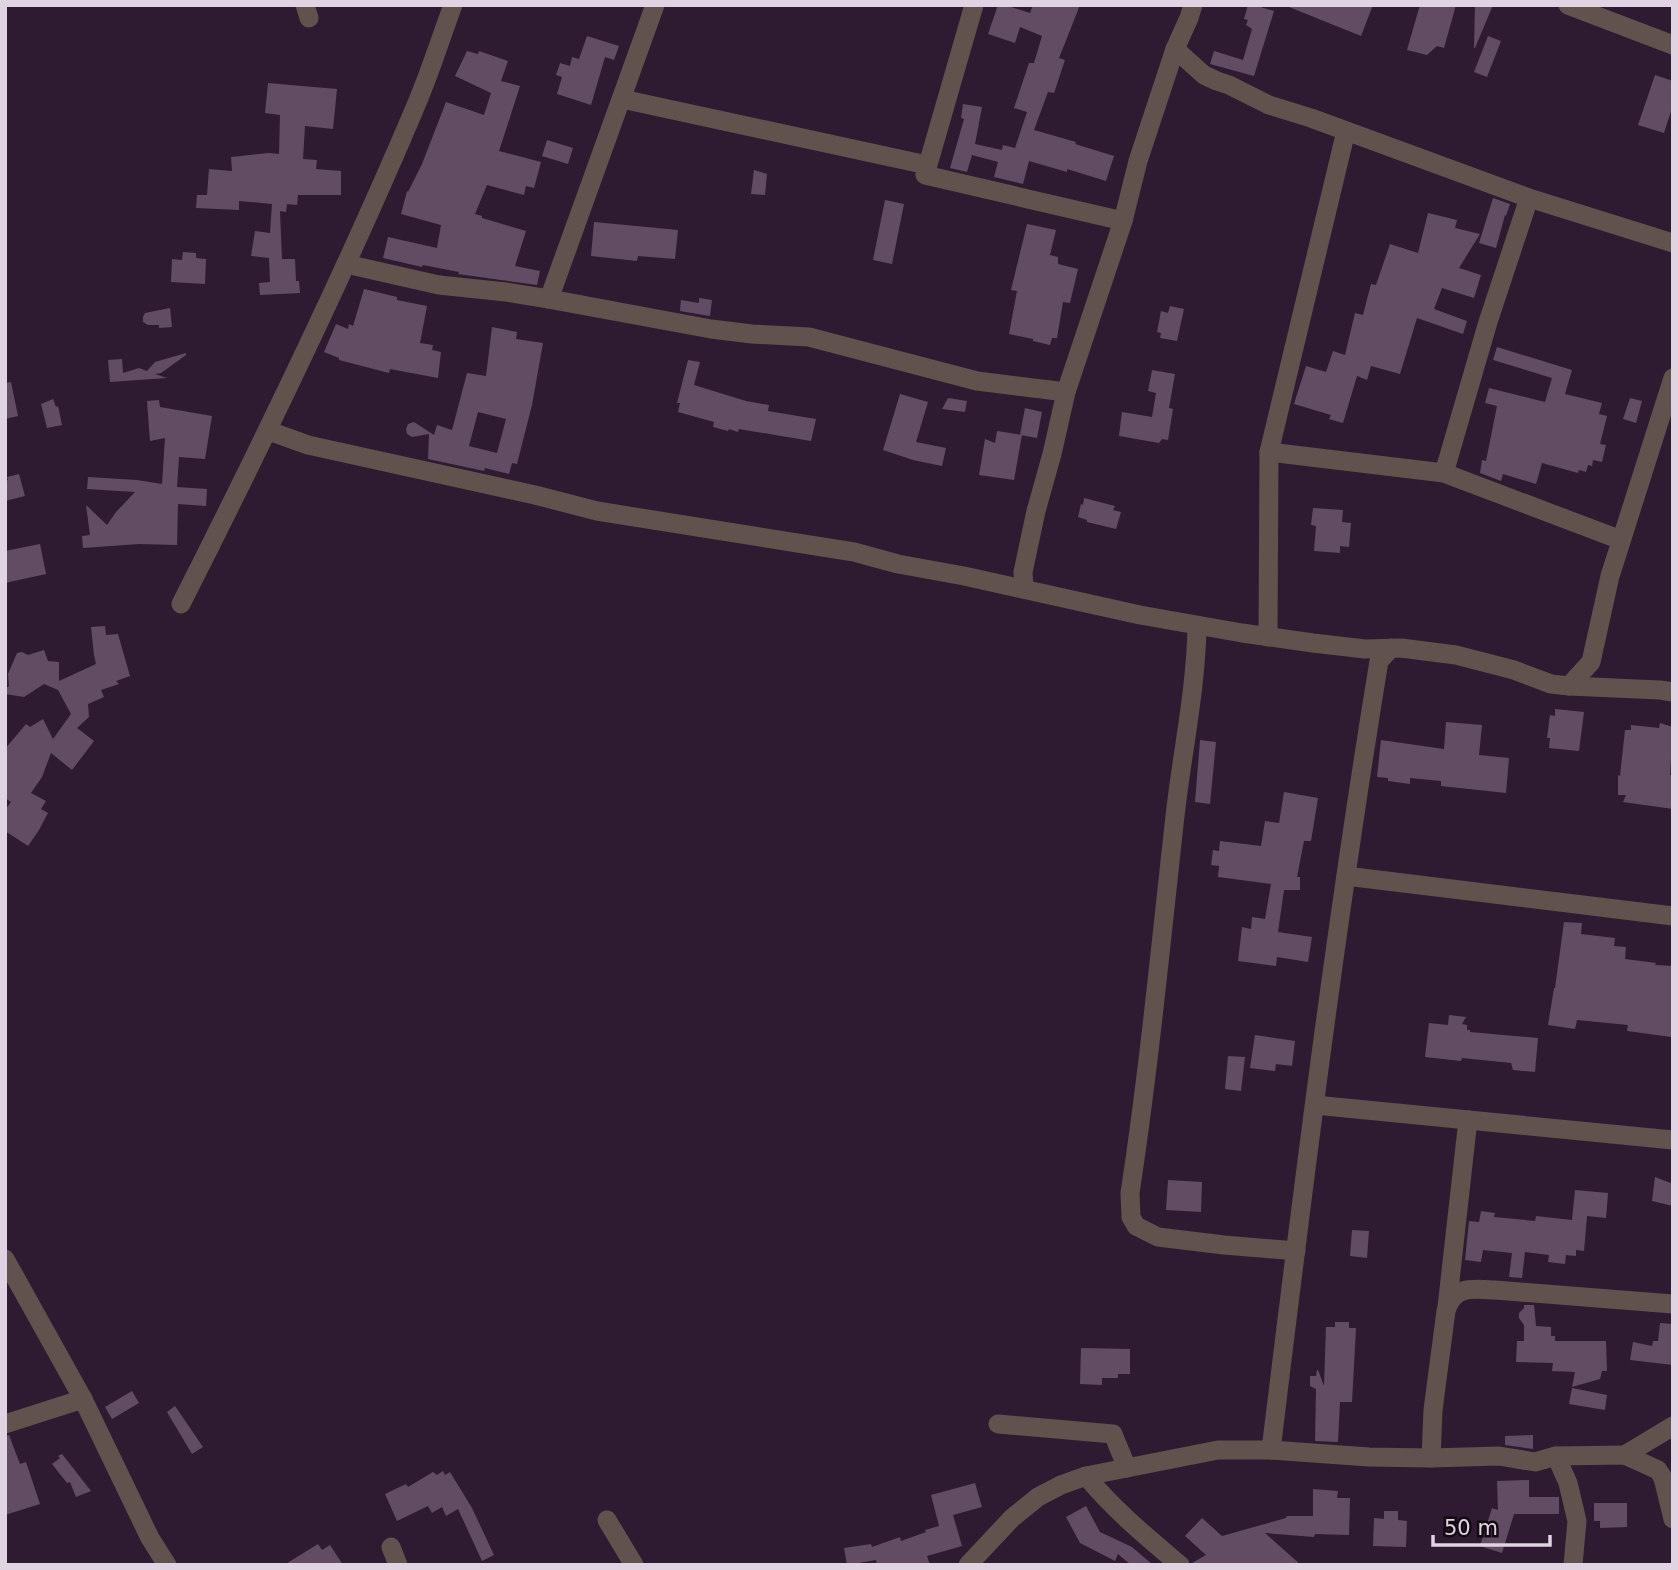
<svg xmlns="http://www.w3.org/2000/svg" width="1678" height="1570" font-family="'DejaVu Sans',sans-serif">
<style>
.building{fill:#614c64;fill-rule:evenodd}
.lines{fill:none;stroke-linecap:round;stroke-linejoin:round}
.minor{stroke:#61524e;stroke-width:19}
</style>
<rect width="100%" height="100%" fill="#2e1b31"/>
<g class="building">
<polygon points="998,5 1005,5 1030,13 1033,5 1080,5 1059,58 1065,60 1054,93 1048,92 1034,130 1076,142 1075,144 1114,156 1106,181 1067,169 1067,172 1029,161 1023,184 994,177 998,162 972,155 967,172 950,168 964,119 961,118 963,104 982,107 975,144 1002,150 1003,145 1015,148 1027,112 1014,108 1029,63 1034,63 1042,36 1020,27 1015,43 988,34"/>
<polygon points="1248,5 1254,5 1274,11 1254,76 1210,64 1214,51 1243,60 1252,29 1246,25 1248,20 1244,19"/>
<polygon points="1284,5 1373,5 1361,36"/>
<polygon points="1420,5 1456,5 1444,48 1437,46 1427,55 1407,50"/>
<polygon points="1475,5 1493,5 1475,48 1474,48"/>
<polygon points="587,36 619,46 614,60 605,57 591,105 557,94 562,77 556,75 560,63 570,66 572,57 579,59"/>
<polygon points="1488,36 1501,41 1487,77 1474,72"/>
<polygon points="467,51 478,54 479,51 508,61 501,81 520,86 499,151 541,162 534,188 526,186 524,195 487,185 475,214 482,216 482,218 526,231 515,266 540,271 537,285 458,274 459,272 423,265 422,267 383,258 388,237 437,248 441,225 401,214 407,191 408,192 422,164 446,102 484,115 491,93 455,76"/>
<polygon points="1655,75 1673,81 1673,105 1664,133 1638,125"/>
<polygon points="268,83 337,89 333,129 305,126 303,159 317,160 316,169 341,171 341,195 298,195 297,205 287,204 286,212 280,211 282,259 295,259 296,281 299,281 300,293 260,295 259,283 270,282 269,258 251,256 255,231 270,233 272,204 239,201 239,210 196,208 197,195 207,195 209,169 232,171 231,157 269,153 279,154 280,115 265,113"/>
<polygon points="547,140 573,148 568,164 542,156"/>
<polygon points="754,170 767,174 765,195 751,194"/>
<polygon points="1493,198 1510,204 1506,216 1505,215 1496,248 1479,243"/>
<polygon points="885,200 904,204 892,264 873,260"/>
<polygon points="1428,213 1457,220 1455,228 1480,234 1459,268 1481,275 1474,298 1442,288 1434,309 1467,321 1463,334 1417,318 1400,374 1371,366 1367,380 1357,376 1343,423 1329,419 1331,415 1294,404 1306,366 1326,372 1333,351 1345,355 1355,313 1363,315 1371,284 1376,285 1390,244 1418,253"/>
<polygon points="594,222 678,230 675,259 638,256 637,261 591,256"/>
<polygon points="1027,224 1056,230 1050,255 1058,257 1058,264 1078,269 1070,303 1063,302 1057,338 1052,338 1050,345 1033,341 1033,339 1009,334 1017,291 1011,290"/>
<polygon points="183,252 196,253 196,258 206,259 205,284 171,282 172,259 182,260"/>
<polygon points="364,289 397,297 397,300 427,306 420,343 433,345 432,350 441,352 438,378 390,369 389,373 339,360 339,358 324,352 336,324 348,329 349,324 353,326"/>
<polygon points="699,298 712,300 710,316 680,311 681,300 699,303"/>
<polygon points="1170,306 1184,309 1177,341 1160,338 1161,333 1157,332 1161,311 1168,313"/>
<polygon points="170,308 172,327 159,328 159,325 148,325 143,322 143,317 145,313"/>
<path d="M 492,327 L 517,332 L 516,339 L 543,343 L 532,405 L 517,464 L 512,463 L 509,474 L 485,468 L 484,471 L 428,459 L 429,434 L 412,437 L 407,434 L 406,429 L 408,424 L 414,422 L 434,435 L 437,425 L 452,430 L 467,373 L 486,376 ZM 478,412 L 506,419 L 497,453 L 469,446 Z"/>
<polygon points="1497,347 1572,370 1565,394 1602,403 1599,414 1607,416 1600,444 1606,445 1602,462 1593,460 1592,466 1588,465 1586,472 1579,470 1578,473 1542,463 1536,484 1503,474 1501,481 1480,473 1482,460 1486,461 1497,406 1485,403 1489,388 1545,402 1552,378 1493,360"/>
<polygon points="186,353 186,355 161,373 155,374 167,378 110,382 108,360 122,359 123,373 139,368 147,371 155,362"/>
<polygon points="688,360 700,362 694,385 746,401 769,405 768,411 816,419 811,441 739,429 738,432 729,429 728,431 713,427 714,422 678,412 680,403 677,403"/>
<polygon points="1152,370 1175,374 1169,408 1173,409 1168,440 1162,439 1159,443 1119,436 1122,412 1152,417 1156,393 1148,391"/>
<polygon points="11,382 18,416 5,419 5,383"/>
<polygon points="900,394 928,402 916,442 946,448 942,466 913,460 883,450"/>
<polygon points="948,398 967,401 965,412 942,409"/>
<polygon points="1630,398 1642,401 1636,423 1623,419"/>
<polygon points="53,399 56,407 58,406 62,425 47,428 41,404"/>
<polygon points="159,400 160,407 212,416 205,459 179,457 177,487 207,489 206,506 178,504 177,545 139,544 83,548 82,536 90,535 86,505 107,525 116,512 135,492 87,489 88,477 137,480 162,484 165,438 150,441 147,401"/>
<polygon points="1025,408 1042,412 1037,438 1020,435"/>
<polygon points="997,431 1022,435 1014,480 979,475 985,439 995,443"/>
<polygon points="19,474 25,496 5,501 5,481 8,480 7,477"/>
<polygon points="1084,498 1115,506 1113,510 1121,512 1116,529 1087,522 1087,520 1078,517 1081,504 1083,505"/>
<polygon points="1313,508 1343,510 1342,522 1351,523 1349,547 1340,546 1340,553 1314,551 1316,526 1311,525"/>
<polygon points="40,544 46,574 5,583 5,551"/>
<polygon points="105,626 106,635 118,634 130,676 116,681 119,684 101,690 104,697 88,704 89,717 77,728 94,741 72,770 51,753 42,777 31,793 46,801 41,809 48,813 39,830 28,846 5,831 5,810 11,802 5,798 5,749 26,724 30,727 43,719 53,739 71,714 58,690 44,684 24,697 5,694 5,689 9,686 8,674 17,653 22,652 28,655 44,650 48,661 59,662 59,681 96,664 94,655 91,627"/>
<polygon points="1555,709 1584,712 1579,751 1549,748 1550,738 1547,738 1550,715 1555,716"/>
<polygon points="1446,722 1482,725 1479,755 1509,758 1506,793 1441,786 1441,781 1410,778 1410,784 1388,781 1388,778 1377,777 1381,740 1444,749"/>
<polygon points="1660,723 1673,727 1670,775 1673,776 1673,809 1623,802 1626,795 1618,795 1618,775 1620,776 1625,730 1631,730 1631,725 1659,728"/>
<polygon points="1200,740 1216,742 1210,804 1195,802"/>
<polygon points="1284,792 1318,798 1311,841 1304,841 1297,877 1300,877 1300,890 1284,890 1278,932 1312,937 1308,962 1277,957 1276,966 1238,961 1242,927 1251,929 1252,917 1265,919 1271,884 1218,877 1219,866 1211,865 1213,850 1219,851 1220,841 1261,846 1265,821 1279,823"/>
<polygon points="1564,922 1582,923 1581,934 1615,938 1614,946 1626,947 1625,959 1656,963 1655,965 1673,966 1673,1022 1671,1037 1627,1031 1628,1025 1577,1020 1575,1029 1548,1025 1554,988 1555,988"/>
<polygon points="1449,1015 1466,1017 1462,1024 1467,1025 1467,1030 1470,1030 1470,1032 1538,1038 1535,1072 1513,1070 1511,1063 1462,1058 1461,1061 1425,1057 1429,1023 1448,1025"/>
<polygon points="1255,1035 1295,1041 1292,1066 1276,1064 1275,1071 1250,1068"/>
<polygon points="1228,1056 1245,1057 1241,1091 1225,1089"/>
<polygon points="1655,1177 1673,1184 1673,1206 1652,1201"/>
<polygon points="1168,1180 1202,1182 1201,1212 1166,1210"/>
<polygon points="1575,1190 1608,1193 1606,1218 1587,1216 1584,1251 1576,1250 1576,1256 1566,1255 1565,1264 1548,1262 1549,1255 1525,1252 1522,1278 1509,1277 1512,1253 1483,1250 1481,1262 1465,1260 1469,1221 1479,1222 1481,1211 1495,1213 1494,1217 1535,1221 1536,1216 1572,1220"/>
<polygon points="1352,1230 1369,1231 1367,1258 1350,1256"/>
<polygon points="1524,1305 1534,1305 1536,1326 1551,1327 1551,1336 1555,1336 1555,1341 1606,1341 1607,1371 1602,1371 1600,1379 1572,1387 1575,1372 1552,1371 1553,1363 1516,1362 1517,1341 1524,1341 1524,1325 1519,1318 1519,1313 1524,1308"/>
<polygon points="1335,1322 1349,1322 1349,1328 1356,1328 1352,1402 1340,1402 1338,1442 1315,1441 1316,1389 1310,1386 1310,1376 1316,1376 1317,1370 1318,1370 1324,1386 1326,1327 1335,1327"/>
<polygon points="1660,1323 1673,1324 1673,1365 1630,1360 1633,1342 1652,1346 1653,1341 1658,1341"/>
<polygon points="1081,1348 1130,1349 1130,1374 1118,1374 1118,1378 1102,1378 1102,1385 1080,1384"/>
<polygon points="1572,1388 1607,1395 1605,1410 1569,1404"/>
<polygon points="132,1391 139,1403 112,1419 105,1407"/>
<polygon points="175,1406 203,1447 192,1454 167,1412"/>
<polygon points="9,1435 20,1464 26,1462 40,1504 5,1515 5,1436"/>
<polygon points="1533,1435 1533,1449 1505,1445 1505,1436"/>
<polygon points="62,1454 91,1491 76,1497 70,1482 67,1483 52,1464 60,1458 58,1456"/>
<polygon points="443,1471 445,1475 450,1472 472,1508 494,1555 482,1561 458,1509 446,1516 442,1507 432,1513 428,1506 397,1521 385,1494 406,1484 408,1487 433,1472 437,1475"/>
<polygon points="1529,1480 1529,1497 1559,1497 1559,1514 1514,1514 1502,1553 1480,1546 1492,1508 1498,1510 1497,1481"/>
<polygon points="975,1483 982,1507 953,1515 962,1546 927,1556 930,1565 877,1565 876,1560 847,1565 844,1548 871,1544 872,1547 900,1537 901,1541 926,1532 925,1530 939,1526 931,1495"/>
<polygon points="1313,1489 1338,1491 1337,1498 1350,1498 1349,1535 1315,1534 1314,1537 1265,1533 1301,1565 1192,1565 1192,1563 1206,1555 1185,1536 1202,1518 1222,1536 1286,1518 1287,1516 1313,1516"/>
<polygon points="1594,1503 1627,1503 1627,1527 1600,1528 1600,1521 1594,1521"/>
<polygon points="1086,1506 1100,1532 1132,1547 1153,1565 1131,1565 1118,1554 1115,1561 1080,1543 1066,1517"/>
<polygon points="1384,1511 1398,1511 1398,1520 1407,1521 1406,1547 1373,1546 1374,1518 1384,1519"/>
<polygon points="318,1544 322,1550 330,1545 343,1565 284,1565"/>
</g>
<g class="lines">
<g class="minor">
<polyline points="305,5 309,18"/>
<polyline points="974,5 925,175 1123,221"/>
<polyline points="1568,5 1673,45"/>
<polyline points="1175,49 1204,75 1217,81 1229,85 1269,105 1311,118 1529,198 1673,243"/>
<polyline points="622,99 927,165"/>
<polyline points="346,264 439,285 506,292 549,299 711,329 752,334 809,337 977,381 1066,392"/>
<polyline points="549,299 655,5"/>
<polyline points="269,431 308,445 535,495 597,511 854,552 898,564 964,576 1140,615 1242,633 1313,643 1365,649 1401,648 1456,655 1514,670 1551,684 1569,686 1660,690 1673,692"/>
<polyline points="1269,452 1444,473 1621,540"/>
<polyline points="1444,473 1488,322 1529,198"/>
<polyline points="1024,589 1023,572 1036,511 1052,454 1066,392 1123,221 1138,161 1175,49 1189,18 1193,5"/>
<path d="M 181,604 C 263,442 343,278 414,110 C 429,76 440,40 453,5"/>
<path d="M 1197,626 C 1196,690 1182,753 1175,816 C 1161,942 1149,1068 1130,1193 L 1131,1217 L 1136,1226 L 1158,1237 L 1224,1245 L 1296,1251"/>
<polyline points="1268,637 1269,452 1346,131"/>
<polyline points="1569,686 1591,662 1610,576 1673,378"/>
<polyline points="1346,876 1673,916"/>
<polyline points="1315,1105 1673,1140"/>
<polyline points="5,1259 83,1399 150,1538 167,1565"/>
<polyline points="1447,1307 1468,1120"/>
<polyline points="5,1424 83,1399"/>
<polyline points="998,1424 1113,1434 1127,1468"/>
<path d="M 1271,1450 C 1303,1187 1336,923 1379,661 L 1391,648"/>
<polyline points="1625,1455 1673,1426"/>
<polyline points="1556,1456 1568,1483 1577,1521 1573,1565"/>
<path d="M 1431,1458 L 1433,1410 L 1446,1311 C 1454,1285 1473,1289 1495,1290 L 1673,1304"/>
<path d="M 1086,1476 C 1114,1510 1147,1537 1180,1565"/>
<polyline points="607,1520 634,1565"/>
<polyline points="391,1547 398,1565"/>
<polyline points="968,1565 1012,1518 1038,1497 1061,1485 1086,1476 1218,1450 1271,1450 1369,1457 1431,1458 1499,1456 1535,1462 1556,1456 1625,1455 1658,1470 1663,1478 1673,1519"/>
</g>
</g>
<rect width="1678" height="1570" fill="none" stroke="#e1d4e2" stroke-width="14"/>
<path d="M1433 1535v10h117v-10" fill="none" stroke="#e1d4e2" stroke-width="3.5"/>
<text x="1444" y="1535" font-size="21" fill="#e1d4e2" stroke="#120913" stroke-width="5" paint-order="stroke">50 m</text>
</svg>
